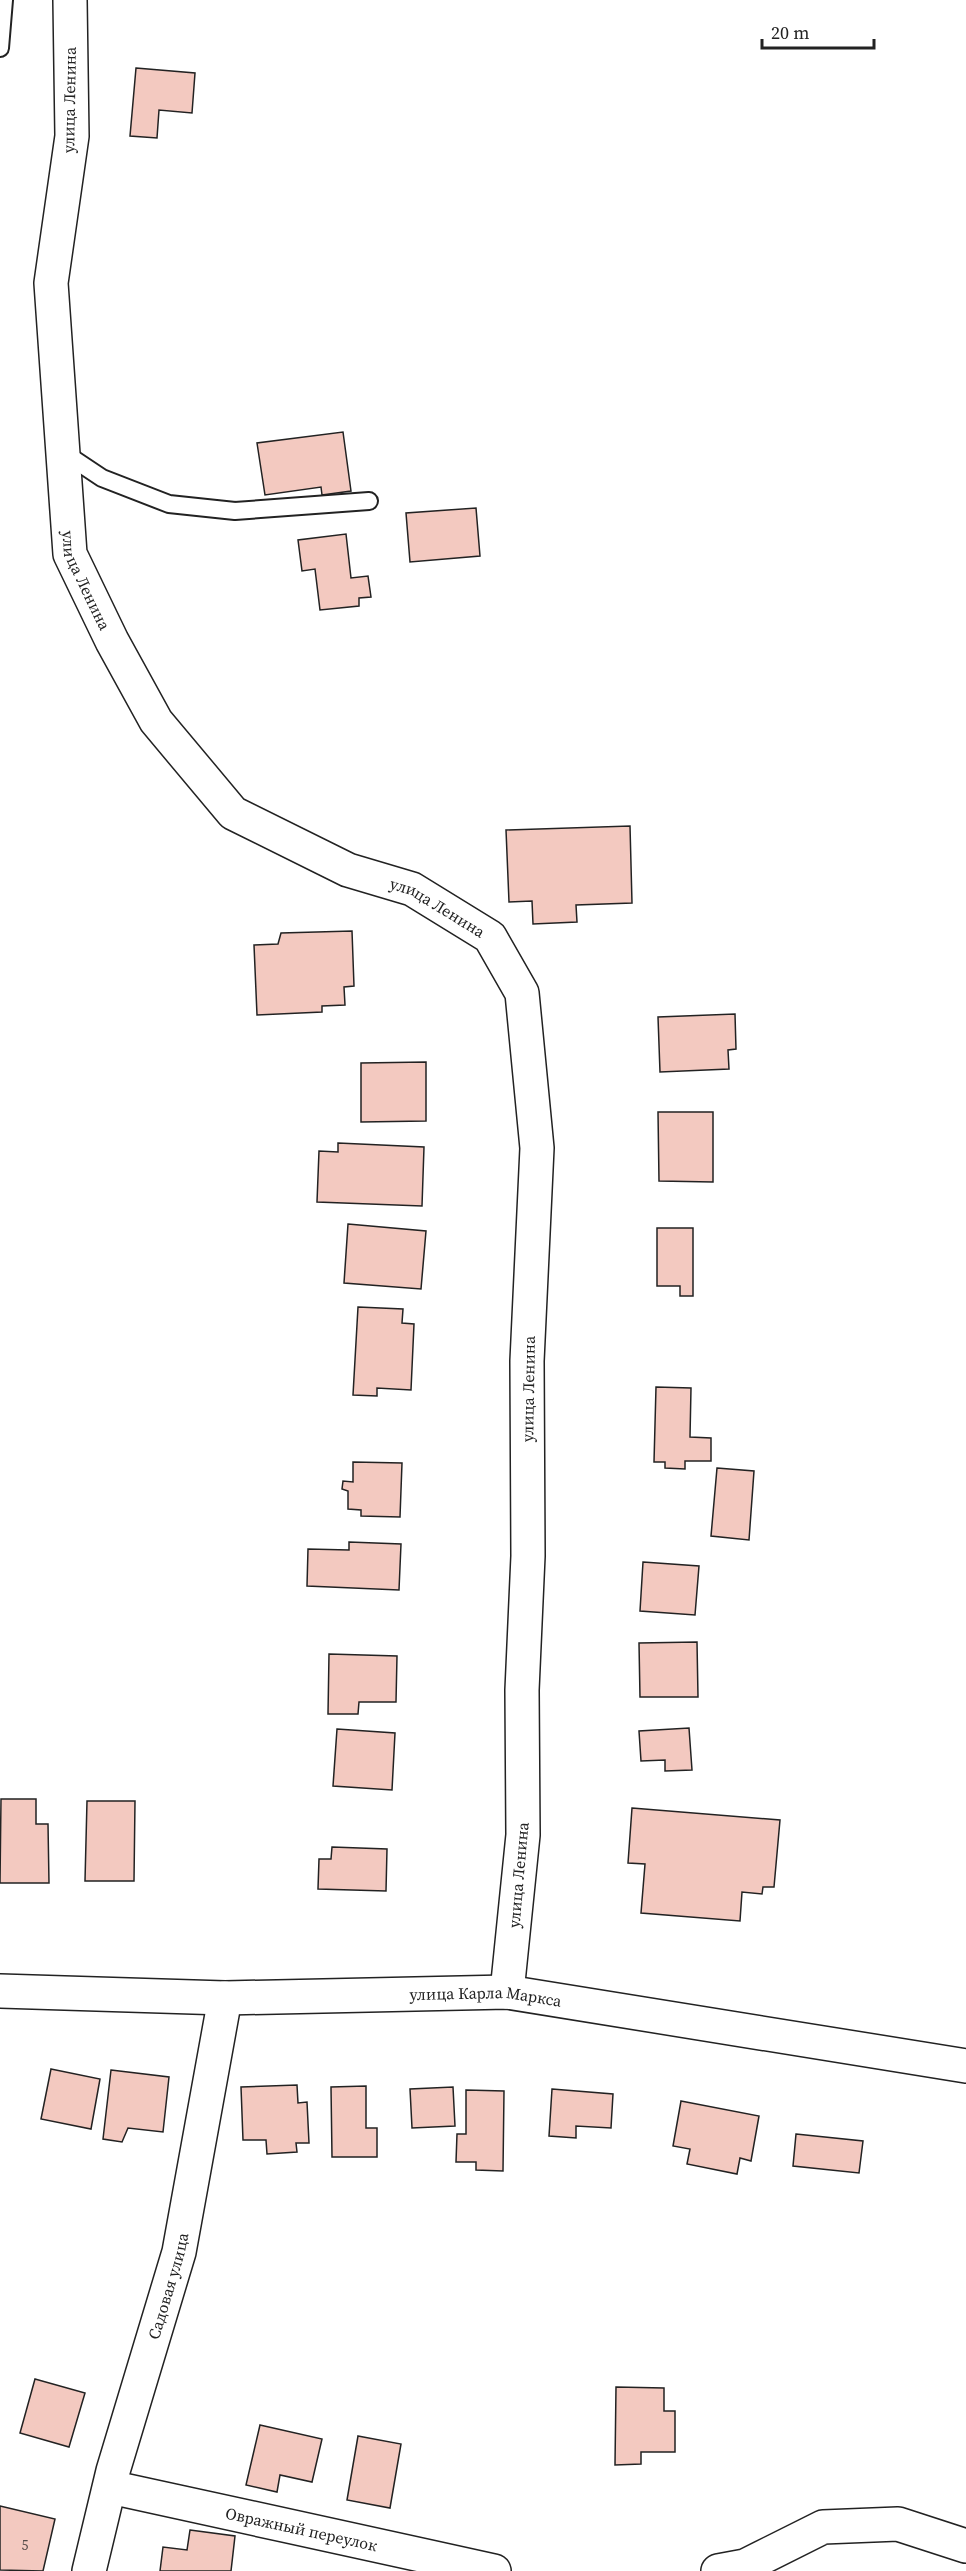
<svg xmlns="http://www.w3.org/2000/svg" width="966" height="2571" font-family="'Source Serif 4',serif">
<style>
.building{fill:#f3c9c0;stroke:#222;stroke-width:1.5}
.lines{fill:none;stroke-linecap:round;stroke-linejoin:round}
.service-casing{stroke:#222;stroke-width:20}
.minor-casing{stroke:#222;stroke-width:36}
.secondary-casing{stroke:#222;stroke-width:36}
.service{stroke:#fff;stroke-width:16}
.minor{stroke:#fff;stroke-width:33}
.secondary{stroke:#fff;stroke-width:33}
.labels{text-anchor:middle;stroke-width:4.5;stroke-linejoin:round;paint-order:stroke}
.number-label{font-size:14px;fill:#564c4a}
.street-label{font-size:16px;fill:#222;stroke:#fff}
</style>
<rect width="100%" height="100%" fill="#fff"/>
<g class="building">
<polygon points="136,68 195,73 192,113 159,110 157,138 130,136"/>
<polygon points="343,432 351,491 322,495 321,487 265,495 257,443"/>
<polygon points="476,508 480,556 410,562 406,513"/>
<polygon points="346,534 351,578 368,576 371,597 359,598 359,606 320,610 315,569 302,571 298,540"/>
<polygon points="630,826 632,903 576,905 577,922 533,924 532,901 509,902 506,830"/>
<polygon points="352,931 354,986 344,987 345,1005 322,1006 322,1012 257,1015 254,945 278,944 281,933"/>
<polygon points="735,1014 736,1049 728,1050 729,1069 660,1072 658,1017"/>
<polygon points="426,1062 426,1121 361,1122 361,1063"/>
<polygon points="658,1112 713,1112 713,1182 659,1181"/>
<polygon points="338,1143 424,1147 422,1206 317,1202 319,1151 338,1152"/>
<polygon points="348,1224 426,1231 421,1289 344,1283"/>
<polygon points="657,1228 693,1228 693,1296 680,1296 680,1286 657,1286"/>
<polygon points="358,1307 403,1309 402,1323 414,1324 411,1390 377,1388 377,1396 353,1395"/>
<polygon points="656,1387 691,1388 690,1437 711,1438 711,1461 685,1461 685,1469 665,1468 665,1462 654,1462"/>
<polygon points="353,1462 402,1463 400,1517 361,1516 361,1510 348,1509 348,1491 342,1489 343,1481 353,1482"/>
<polygon points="717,1468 754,1471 749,1540 711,1536"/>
<polygon points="349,1542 401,1544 399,1590 307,1586 308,1549 349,1550"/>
<polygon points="643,1562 699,1566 695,1615 640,1611"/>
<polygon points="697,1642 698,1697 640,1697 639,1643"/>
<polygon points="329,1654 397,1656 396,1702 359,1702 358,1714 328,1714"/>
<polygon points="689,1728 692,1770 665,1771 665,1760 641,1761 639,1731"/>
<polygon points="337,1729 395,1733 392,1790 333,1786"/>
<polygon points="1,1799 36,1799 36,1824 48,1824 49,1883 0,1883"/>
<polygon points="87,1801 135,1801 134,1881 85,1881"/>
<polygon points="632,1808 780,1820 774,1887 763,1887 762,1894 742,1892 740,1921 641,1913 645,1864 628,1863"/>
<polygon points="332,1847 387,1849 386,1891 318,1889 319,1859 331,1859"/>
<polygon points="51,2069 100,2079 91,2129 41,2119"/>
<polygon points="111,2070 169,2077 163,2132 128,2128 122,2142 103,2139"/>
<polygon points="297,2085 298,2103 307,2102 309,2143 296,2143 297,2152 267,2154 266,2140 243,2140 241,2087"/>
<polygon points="366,2086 366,2128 377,2128 377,2157 332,2157 331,2087"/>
<polygon points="453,2087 455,2126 412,2128 410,2089"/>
<polygon points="552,2089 613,2094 611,2128 576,2126 576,2138 549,2136"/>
<polygon points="466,2090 504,2091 503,2171 476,2170 476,2162 456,2162 457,2134 466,2134"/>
<polygon points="681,2101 759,2116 751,2161 740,2158 737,2174 687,2164 690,2149 673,2146"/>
<polygon points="796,2134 863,2141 859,2173 793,2166"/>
<polygon points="35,2379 85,2393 69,2447 20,2433"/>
<polygon points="616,2387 664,2388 664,2411 675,2411 675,2452 641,2452 641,2464 615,2465"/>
<polygon points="260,2425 322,2439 312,2482 280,2475 277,2492 246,2485"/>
<polygon points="358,2436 401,2444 390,2508 347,2500"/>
<polygon points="0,2506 55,2519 43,2571 0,2570"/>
<polygon points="190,2530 235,2536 231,2571 160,2571 163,2547 187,2550"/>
</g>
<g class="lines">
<defs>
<g id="service">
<polyline points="0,48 4,0"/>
<polyline points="63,452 102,478 169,504 235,511 369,501"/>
</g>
<g id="minor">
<path id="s1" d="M 70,0 L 72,136 L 51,283 L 70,554 L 112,641 L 156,721 L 233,813 L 348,870 L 412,889 L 490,937 L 522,993 L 537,1148 L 527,1361 L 528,1556 L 522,1690 L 523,1835 L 507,1992"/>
<path id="s2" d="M 110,2487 L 494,2571"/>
<path id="s3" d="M 89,2571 L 113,2471 L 179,2252 L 225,1998"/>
<polyline points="718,2571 745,2566 823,2527 898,2524 966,2546"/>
</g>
<g id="secondary">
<path id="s4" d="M 0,1991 L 225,1998 L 507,1992 L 966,2066"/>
</g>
</defs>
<use href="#service" class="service-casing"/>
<use href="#minor" class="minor-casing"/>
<use href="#secondary" class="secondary-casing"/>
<use href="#service" class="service"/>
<use href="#minor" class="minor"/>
<use href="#secondary" class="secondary"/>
</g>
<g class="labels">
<g class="number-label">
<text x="25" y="2550">5</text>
</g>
<g class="street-label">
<text transform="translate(69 100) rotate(-89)" y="6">улица Ленина</text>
<text dy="6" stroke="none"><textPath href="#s1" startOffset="586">улица Ленина</textPath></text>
<text dy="6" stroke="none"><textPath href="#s1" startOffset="1090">улица Ленина</textPath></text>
<text transform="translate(528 1389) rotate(-89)" y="6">улица Ленина</text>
<text transform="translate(518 1875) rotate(-85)" y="6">улица Ленина</text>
<text dy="6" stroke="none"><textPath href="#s4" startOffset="486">улица Карла Маркса</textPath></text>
<text dy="6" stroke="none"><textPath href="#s3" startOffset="296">Садовая улица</textPath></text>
<text dy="6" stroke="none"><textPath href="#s2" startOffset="196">Овражный переулок</textPath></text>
</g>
</g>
<path d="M762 39v9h112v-9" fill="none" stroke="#222222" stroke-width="3"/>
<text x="771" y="39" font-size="18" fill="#222222" stroke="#ffffff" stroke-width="4.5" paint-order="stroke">20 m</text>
</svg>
